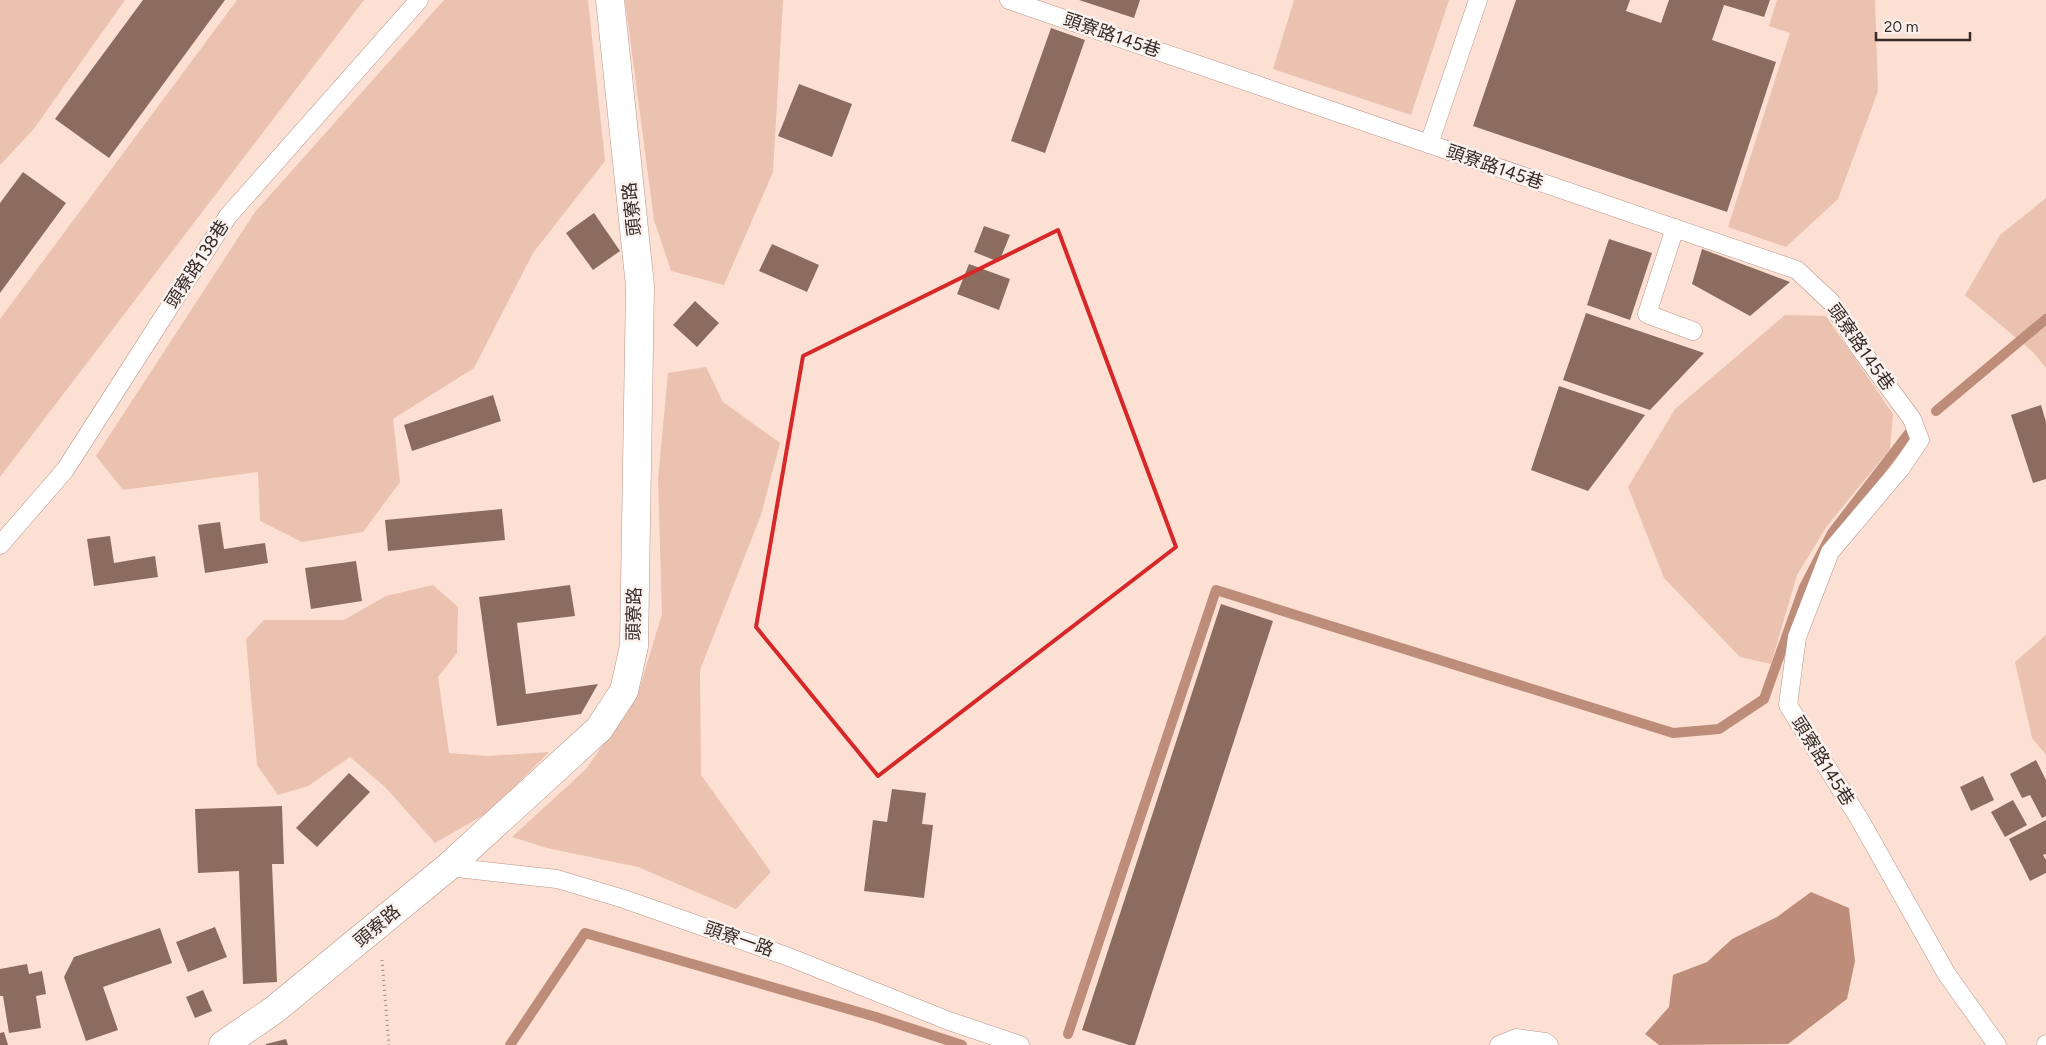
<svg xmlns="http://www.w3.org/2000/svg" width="2046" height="1045" font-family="Figtree,'Noto Sans TC',sans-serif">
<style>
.green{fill:#ebc1b0}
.water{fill:#be8d79}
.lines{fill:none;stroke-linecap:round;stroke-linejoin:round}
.stream{stroke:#be8d79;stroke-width:10}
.building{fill:#8c6c5f}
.service-casing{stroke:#b79587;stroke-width:19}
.minor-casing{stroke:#b79587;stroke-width:29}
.path{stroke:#a18b82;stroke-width:3;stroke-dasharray:1 4;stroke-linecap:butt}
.service{stroke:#fff;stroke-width:18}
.minor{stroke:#fff;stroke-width:28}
.marked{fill:none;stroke:#d62828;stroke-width:4;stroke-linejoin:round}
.labels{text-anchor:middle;stroke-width:5;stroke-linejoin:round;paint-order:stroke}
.street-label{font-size:18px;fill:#382b25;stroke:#faf2ef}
</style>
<rect width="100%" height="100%" fill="#fde0d4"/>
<g class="green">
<polygon points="0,0 125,0 33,130 0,165"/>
<polygon points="237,0 364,0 0,477 0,319"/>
<polygon points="444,0 588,0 605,161 533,253 474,368 393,419 400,482 363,532 302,542 260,521 258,472 123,490 96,456 255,212"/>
<polygon points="625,0 783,0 773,172 724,285 671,271 654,220"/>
<polygon points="1294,0 1449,0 1411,115 1273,69"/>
<polygon points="1777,0 1875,0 1878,91 1838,199 1786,247 1728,227 1790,33 1769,26"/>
<polygon points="2046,198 2046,368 2033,352 1965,295 2000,235"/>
<polygon points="1785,315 1826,316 1893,414 1890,449 1827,526 1797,575 1771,664 1740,657 1664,578 1628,487 1675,409"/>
<polygon points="706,367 723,402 780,443 761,515 700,670 701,775 771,872 736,909 638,867 547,848 512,837 586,769 637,697 662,614 658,479 668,373"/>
<polygon points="433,585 458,607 457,653 438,677 449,753 488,756 549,752 489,812 435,843 386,788 350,757 308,786 278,795 257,765 246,639 264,620 344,620 386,596"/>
<polygon points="2046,635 2046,755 2032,738 2015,662"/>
</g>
<polygon class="water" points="1811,892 1849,908 1855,961 1847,999 1788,1044 1659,1045 1645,1034 1669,1007 1673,975 1707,962 1732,939 1777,917"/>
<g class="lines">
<g class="stream">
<polyline points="1936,411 2046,319"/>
<polyline points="1068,1034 1216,590 1673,733 1719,729 1764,699 1804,587 1832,533 1909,433"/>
<polyline points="510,1045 585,933 876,1017 962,1045"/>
</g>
</g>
<g class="building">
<polygon points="143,0 225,0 109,158 55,119"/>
<polygon points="1079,0 1140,0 1134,18"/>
<polygon points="1516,0 1630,0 1626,11 1661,23 1669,0 1770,0 1764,17 1724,5 1712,40 1776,62 1727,212 1473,126"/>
<polygon points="1051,28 1085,40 1045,153 1011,141"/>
<polygon points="799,84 852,104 832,157 778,136"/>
<polygon points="23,172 66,203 0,293 0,203"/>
<polygon points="594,213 620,251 593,270 566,233"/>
<polygon points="984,226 1010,235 999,262 974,252"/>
<polygon points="1609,239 1652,253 1630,320 1587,305"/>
<polygon points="772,244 819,265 807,292 759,271"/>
<polygon points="1702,249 1790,282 1750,316 1692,284"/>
<polygon points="969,264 1010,279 999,310 957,294"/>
<polygon points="695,301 719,323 697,347 673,325"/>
<polygon points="1586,313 1704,353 1650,410 1563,380"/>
<polygon points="1559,386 1645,415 1588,491 1531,470"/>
<polygon points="493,395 501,421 412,451 404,425"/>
<polygon points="2041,405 2046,422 2046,479 2033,483 2011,415"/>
<polygon points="502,509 505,540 388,551 385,520"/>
<polygon points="220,522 224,549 265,543 268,563 205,573 198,525"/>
<polygon points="110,536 114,563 155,556 158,577 94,586 87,539"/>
<polygon points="356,561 362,601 311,609 305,568"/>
<polygon points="570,585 575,616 517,623 526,694 598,684 581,714 497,726 479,597"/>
<polygon points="1221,604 1273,621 1135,1045 1129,1045 1082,1030"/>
<polygon points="2036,760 2046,780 2046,816 2042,818 2030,795 2022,798 2010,774"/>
<polygon points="349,773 370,792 317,847 296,828"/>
<polygon points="1983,776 1994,800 1971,811 1960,787"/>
<polygon points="892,789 926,793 922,824 933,825 924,898 864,891 873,820 887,822"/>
<polygon points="2013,800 2027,825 2005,837 1991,812"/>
<polygon points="282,806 284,864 272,864 277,982 243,984 239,871 198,873 195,809"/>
<polygon points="2046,820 2046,854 2043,855 2046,860 2046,873 2030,881 2009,839"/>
<polygon points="215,927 227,957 188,972 176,942"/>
<polygon points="160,928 172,963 103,987 118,1030 86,1041 64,977 74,957"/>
<polygon points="27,964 29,974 42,971 46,994 36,996 41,1028 9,1033 3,996 0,996 0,969"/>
<polygon points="203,990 212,1011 195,1018 186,997"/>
<polygon points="4,1032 8,1045 0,1045 0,1033"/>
<polygon points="286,1039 288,1045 266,1045 266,1044"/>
</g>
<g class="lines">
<defs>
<g id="service">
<polyline points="1009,0 1797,270 1832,303 1859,347 1912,419 1920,440 1901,468 1830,552 1797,637 1788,705 1860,820 1946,973 1997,1045"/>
<polyline points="1429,144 1478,0"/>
<polyline points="1675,228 1647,314 1693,331"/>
<polyline points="0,545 65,470 228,216 419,0"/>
<polyline points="448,867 557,879 624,899 789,957 949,1021 1020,1045"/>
<polyline points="1499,1045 1516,1038 1545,1042 1549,1045"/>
<polyline points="2046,1045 2046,1044"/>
</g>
<polyline id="minor" points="223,1045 274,1010 448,867 599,729 624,691 634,646 640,286 610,0"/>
</defs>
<use href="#service" class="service-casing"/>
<use href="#minor" class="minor-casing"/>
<polyline class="path" points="382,960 389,1045"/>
<use href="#service" class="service"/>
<use href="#minor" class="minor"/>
</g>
<path class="marked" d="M 1058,230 L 1176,547 L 878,776 L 756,627 L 803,356 Z"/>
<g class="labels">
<g class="street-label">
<text transform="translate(1112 35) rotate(19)" y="6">頭寮路145巷</text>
<text transform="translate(1495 167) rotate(19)" y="6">頭寮路145巷</text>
<text transform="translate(632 209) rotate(-96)" y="6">頭寮路</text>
<text transform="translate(197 264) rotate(-57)" y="6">頭寮路138巷</text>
<text transform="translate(1861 347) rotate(55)" y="6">頭寮路145巷</text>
<text transform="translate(634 614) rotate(-89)" y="6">頭寮路</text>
<text transform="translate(1823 761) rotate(58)" y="6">頭寮路145巷</text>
<text transform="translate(377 926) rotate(-40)" y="6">頭寮路</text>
<text transform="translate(739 939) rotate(19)" y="6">頭寮一路</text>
</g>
</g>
<path d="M1876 32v8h94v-8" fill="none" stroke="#382b25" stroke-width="2.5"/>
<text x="1884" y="32" font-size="15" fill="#382b25" stroke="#faf2ef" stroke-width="4" paint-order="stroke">20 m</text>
</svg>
